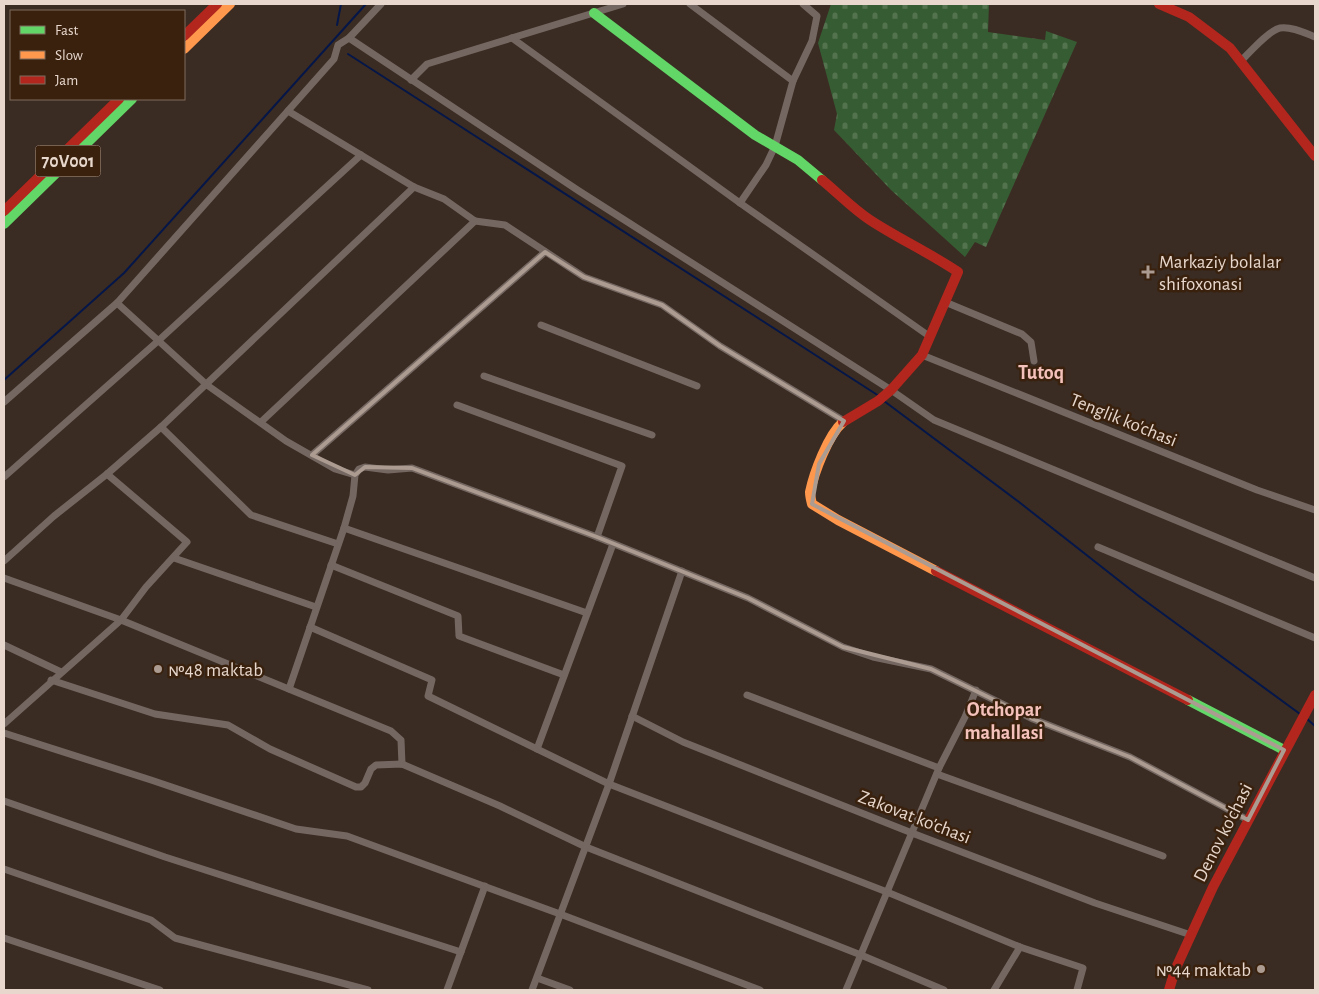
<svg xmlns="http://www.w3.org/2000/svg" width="1319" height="994" font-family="'Alegreya Sans',sans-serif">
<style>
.cemetery{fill:url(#cemetery-stones)}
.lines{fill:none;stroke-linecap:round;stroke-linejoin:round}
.stream{stroke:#051649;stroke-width:2}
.street{stroke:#746762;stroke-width:7}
.fast{stroke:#63d668;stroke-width:10}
.slow{stroke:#ff974d;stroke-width:10}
.jam{stroke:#b3261e;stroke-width:10}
.marked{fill:none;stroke:#ab9b90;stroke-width:4;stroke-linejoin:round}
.poi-dot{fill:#ab9b90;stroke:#39210e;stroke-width:2}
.labels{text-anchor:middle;stroke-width:5;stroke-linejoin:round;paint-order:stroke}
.shield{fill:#39210e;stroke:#b4a093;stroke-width:1}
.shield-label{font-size:18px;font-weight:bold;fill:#e8d7cc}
.poi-label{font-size:19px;fill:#e8d7cc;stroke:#39210e;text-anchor:start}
.street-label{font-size:19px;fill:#e8d7cc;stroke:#39210e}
.neighbourhood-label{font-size:20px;font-weight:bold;fill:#f5c2bb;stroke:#39210e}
</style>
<defs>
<pattern id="cemetery-stones" width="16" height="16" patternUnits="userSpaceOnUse" patternTransform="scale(1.25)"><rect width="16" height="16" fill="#365c33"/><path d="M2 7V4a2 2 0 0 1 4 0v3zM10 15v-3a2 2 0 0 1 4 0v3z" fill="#53734f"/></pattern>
</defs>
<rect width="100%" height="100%" fill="#3a2c22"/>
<polygon class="cemetery" points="831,4 989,4 988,32 1045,40 1046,31 1077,42 986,247 975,242 965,257 891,190 834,130 837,114 818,43"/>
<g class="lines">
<g class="stream">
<polyline points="337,25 341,4"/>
<polyline points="348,54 879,396"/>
<polyline points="4,380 124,273 366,4"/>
<polyline points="884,401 1019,502 1140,597 1300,714"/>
<polyline points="1306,718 1315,726"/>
</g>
<g class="street">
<polyline points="690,4 793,81"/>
<polyline points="349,38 579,191 891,390 934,420 1315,578"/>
<polyline points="512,38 740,203 929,336"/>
<path d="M 1241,61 C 1249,53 1269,30 1280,28 C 1291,26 1305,33 1315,37"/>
<polyline points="411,80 427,64 623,4"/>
<polyline points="288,111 414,187 444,199 475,221 505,225 584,277 662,305 720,346 844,421"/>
<polyline points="740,203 766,165 775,146 793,81 812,41 817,16 803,4"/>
<polyline points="945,302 1022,334 1031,342 1034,361"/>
<polyline points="117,303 207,385 286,441 335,469 355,475"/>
<polyline points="541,325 697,386"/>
<polyline points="922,355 1257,490 1315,510"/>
<polyline points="484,376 652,435"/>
<polyline points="4,402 117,303 334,59 338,45 349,38 381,4"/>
<polyline points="457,405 622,466 597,537"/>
<polyline points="261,422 475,221"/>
<polyline points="161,427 251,515 338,544"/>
<polyline points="312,455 545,252"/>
<polyline points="4,477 158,341 361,155"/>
<polyline points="344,528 587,613"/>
<polyline points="1098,547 1315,638"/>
<polyline points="174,558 316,607"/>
<polyline points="4,561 54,516 107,474 161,427 414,187"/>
<polyline points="331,565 458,616 459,636 564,675"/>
<polyline points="4,578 121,620 391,731 401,740 402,764"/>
<polyline points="310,627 432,680 428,696 609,784 887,892 1020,947 1083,968 1077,990"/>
<polyline points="4,645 61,672"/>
<polyline points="51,680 155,714 228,725 270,749 356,787 361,787 365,783 371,769 376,765 402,764 500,806 586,847 861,955 944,990"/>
<polyline points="289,689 344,528 353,496 355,475 359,469 365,467 388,470 412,468 597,537 748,598 843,647 873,657 931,669 1033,719 1130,757 1248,820"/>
<polyline points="747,695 939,768"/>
<polyline points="632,716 683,742 912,833 1095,903 1191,935"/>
<polyline points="4,724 121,620 146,587 187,542 107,474"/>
<polyline points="4,733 151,780 296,829 347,836 560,914 760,990"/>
<polyline points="537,749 613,544"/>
<polyline points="937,774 1163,856"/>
<polyline points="4,801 165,857 461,952"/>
<polyline points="4,869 151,920 175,938 368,990"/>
<polyline points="4,938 160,990"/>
<polyline points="537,978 570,990"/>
<polyline points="447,990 485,886"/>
<polyline points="532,990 609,784 682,571"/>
<polyline points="846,990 939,768 965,717 976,690"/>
<polyline points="994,990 1020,947"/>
</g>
<g class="fast">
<polyline points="594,13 755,135 798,160 822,180"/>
<polyline points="4,224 132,99"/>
<polyline points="1188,700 1284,750"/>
</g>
<g class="slow">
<polyline points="184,49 230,4"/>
<path d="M 843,422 C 828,435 814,473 810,492 C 810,496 811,500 812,504 L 838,520 L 936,571"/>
</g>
<g class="jam">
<polyline points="1159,4 1189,17 1230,48 1315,156"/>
<polyline points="184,36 217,4"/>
<path d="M 822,180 C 838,193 853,209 870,220 C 899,239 930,253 958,272 L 922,355 L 891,390 L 878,401 L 843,422"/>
<polyline points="4,211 119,99"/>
<polyline points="936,571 1188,700"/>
<polyline points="1169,990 1175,970 1213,887 1315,695"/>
</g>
</g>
<path class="marked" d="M 545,252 L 584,277 L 662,305 L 720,346 L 844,421 L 819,464 L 812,504 L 1284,750 L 1248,820 L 1130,757 L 1033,719 L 931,669 L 843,647 L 748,598 L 597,537 L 412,468 L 365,467 L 355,475 L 312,455 Z"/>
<g class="poi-dot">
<path d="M1145.5 264.5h5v5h5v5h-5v5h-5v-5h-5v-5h5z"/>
<circle cx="158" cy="669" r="5"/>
<circle cx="1261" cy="969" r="5"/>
</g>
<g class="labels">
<rect class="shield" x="35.5" y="145.5" width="65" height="31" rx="4"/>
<g class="shield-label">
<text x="68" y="167">70V001</text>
</g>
<g class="poi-label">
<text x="1159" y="268">Markaziy bolalar<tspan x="1159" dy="22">shifoxonasi</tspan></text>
<text x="168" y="676">№48 maktab</text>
<text x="1251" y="976" text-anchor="end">№44 maktab</text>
</g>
<g class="street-label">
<text transform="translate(1124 419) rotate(22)" y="7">Tenglik ko'chasi</text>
<text transform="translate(915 816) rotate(21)" y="7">Zakovat ko'chasi</text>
<text transform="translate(1222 832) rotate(-63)" y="7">Denov ko'chasi</text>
</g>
<g class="neighbourhood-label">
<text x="1041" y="379">Tutoq</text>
<text x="1004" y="716">Otchopar<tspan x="1004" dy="23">mahallasi</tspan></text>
</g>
</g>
<rect width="1319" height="994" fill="none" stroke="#e8d7cc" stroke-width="10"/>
<rect x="10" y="10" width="175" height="90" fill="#39210e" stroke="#7f6a5a"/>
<rect x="20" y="26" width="25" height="8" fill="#63d668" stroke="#7f6a5a"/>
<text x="55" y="35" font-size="15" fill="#e8d7cc">Fast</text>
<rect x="20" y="51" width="25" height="8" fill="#ff974d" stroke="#7f6a5a"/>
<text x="55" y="60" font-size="15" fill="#e8d7cc">Slow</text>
<rect x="20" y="76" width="25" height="8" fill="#b3261e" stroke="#7f6a5a"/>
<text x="55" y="85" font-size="15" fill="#e8d7cc">Jam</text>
</svg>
